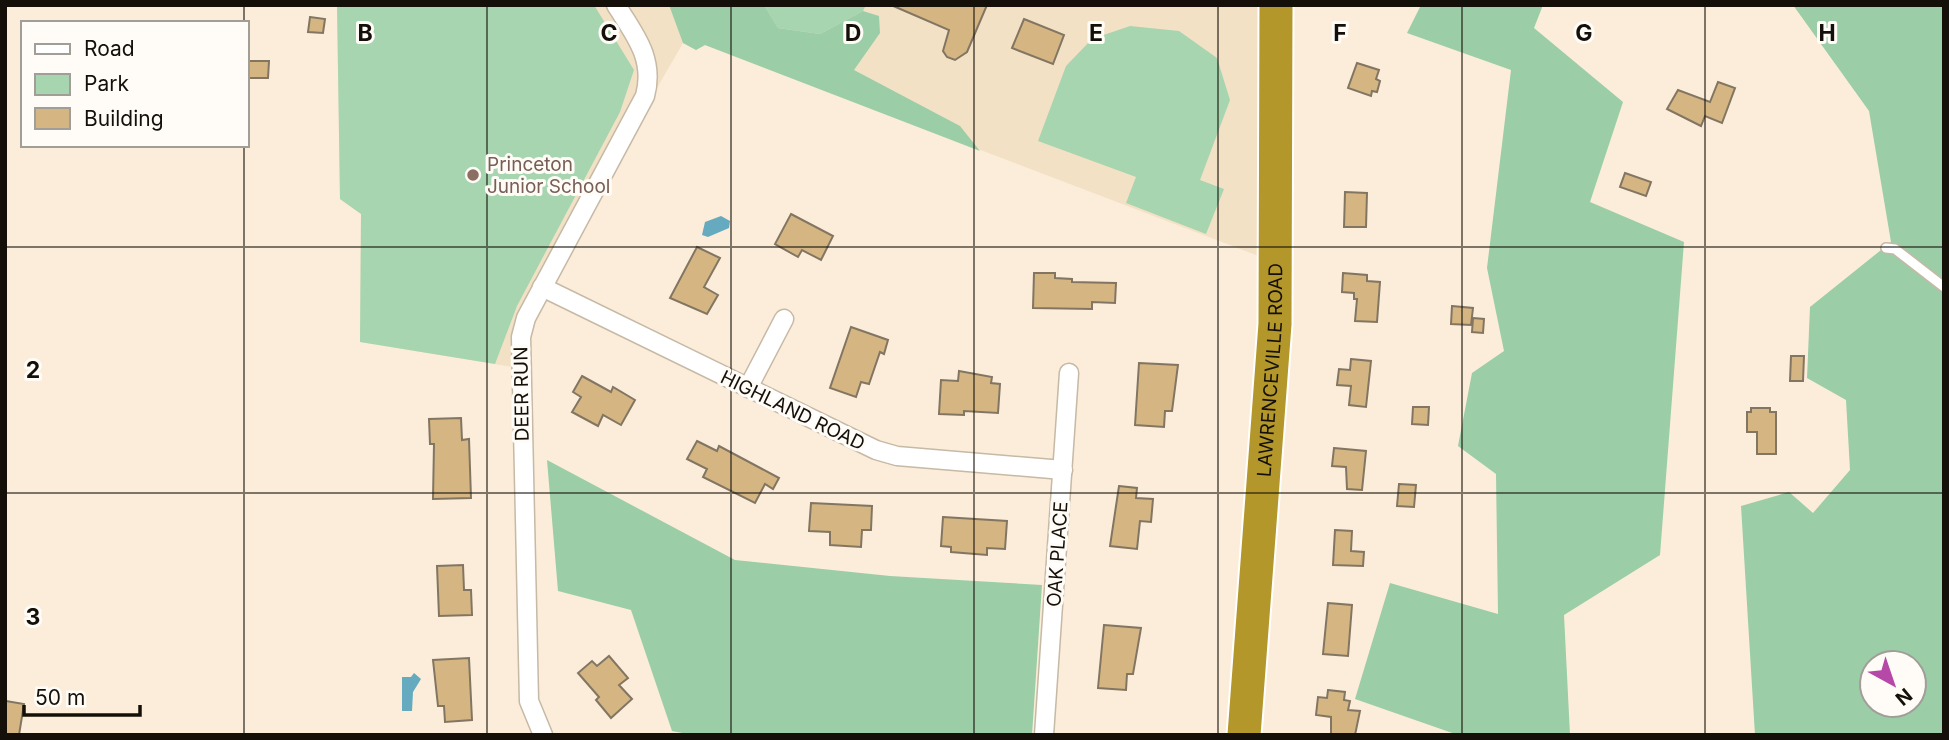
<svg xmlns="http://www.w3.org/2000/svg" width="1949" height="740" font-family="Inter,sans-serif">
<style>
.built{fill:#f3e1c6}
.green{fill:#a6d5b0}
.forest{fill:#9bcda7;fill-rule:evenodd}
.water{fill:#66aabf}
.building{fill:#d5b683;stroke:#827663;stroke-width:2}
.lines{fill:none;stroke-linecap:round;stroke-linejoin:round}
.lane-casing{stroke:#c6b9a5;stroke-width:12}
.street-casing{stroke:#c6b9a5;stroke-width:21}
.highway-casing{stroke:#fff;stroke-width:37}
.lane{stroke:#fff;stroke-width:9}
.street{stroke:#fff;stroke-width:18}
.highway{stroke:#b4972b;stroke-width:33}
.grid{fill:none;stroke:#141009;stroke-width:2;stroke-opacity:0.55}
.education-dot{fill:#8d6e63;stroke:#fffcf8;stroke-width:2.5}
.labels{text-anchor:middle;stroke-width:6;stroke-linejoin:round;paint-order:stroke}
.education-label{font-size:19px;fill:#785e54;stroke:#fffcf8;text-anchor:start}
.street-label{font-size:19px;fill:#141009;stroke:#fffcf8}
.grid-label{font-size:23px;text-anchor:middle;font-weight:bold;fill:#141009;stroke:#fffcf8;stroke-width:6;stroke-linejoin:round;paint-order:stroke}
</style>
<rect width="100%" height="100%" fill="#fbedd9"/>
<polygon class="built" points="337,5 1261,5 1269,260 705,45 696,50 683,43 542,287 519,368 360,342 361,214 340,199"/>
<g class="green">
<polygon points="337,5 594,5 634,70 620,112 517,306 495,364 360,342 361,214 340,199"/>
<polygon points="764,5 866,5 863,11 820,34 778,28"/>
<polygon points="1130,26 1179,31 1217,58 1230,100 1200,180 1224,189 1206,234 1126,203 1136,177 1038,141 1066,66 1092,39"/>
</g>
<g class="forest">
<polygon points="669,5 764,5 778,28 820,34 863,11 879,16 880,33 854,70 960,126 980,151 705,45 696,50 683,43"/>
<polygon points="1421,5 1543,5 1534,28 1623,102 1590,202 1684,242 1660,555 1564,615 1570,735 1458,735 1355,699 1390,583 1498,614 1496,474 1458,446 1472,373 1504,351 1487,268 1511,70 1407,33"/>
<path d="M 1793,5 L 1944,5 L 1944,735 L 1755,735 L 1741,506 L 1789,492 L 1813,513 L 1850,470 L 1846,400 L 1807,378 L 1810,307 L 1891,242 L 1869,111 ZM 1872,663 L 1914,663 L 1914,705 L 1872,705 Z"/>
<polygon points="547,460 735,560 890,576 1042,585 1032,735 693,735 672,731 631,610 558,591"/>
</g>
<g class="water">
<polygon points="721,216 730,221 729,228 708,237 702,235 705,222"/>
<polygon points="414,673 421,679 413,692 412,711 402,711 402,677 411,677"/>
</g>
<g class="building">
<polygon points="891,5 987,5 967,52 955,60 947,57 943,51 949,30"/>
<polygon points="310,17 325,19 323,33 308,32"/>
<polygon points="1024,19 1064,35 1053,64 1012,48"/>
<polygon points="247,61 269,61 268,78 247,78"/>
<polygon points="1357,63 1379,70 1376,79 1380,81 1377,92 1372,91 1371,96 1348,88"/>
<polygon points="1718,82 1735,88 1722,123 1705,116 1701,126 1667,109 1678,90 1710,102"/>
<polygon points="1625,173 1651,182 1646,196 1620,187"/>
<polygon points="1345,192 1367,193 1366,227 1344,227"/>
<polygon points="791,214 833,236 821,260 802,250 798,257 775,244"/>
<polygon points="697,247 720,258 704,287 718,295 707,314 670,298"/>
<polygon points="1034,273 1055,273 1055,278 1072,279 1072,282 1116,283 1115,303 1092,302 1092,309 1033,308"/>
<polygon points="1343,273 1367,275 1367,281 1380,282 1377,322 1355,321 1357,299 1354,299 1354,293 1342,292"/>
<polygon points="1452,306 1473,308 1471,325 1451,324"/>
<polygon points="1473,318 1484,319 1483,333 1472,332"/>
<polygon points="851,327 888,340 884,354 880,352 869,384 861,382 856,397 830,388"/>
<polygon points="1791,356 1804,356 1803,381 1790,381"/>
<polygon points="1351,359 1371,361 1366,407 1349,405 1351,386 1337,385 1339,369 1350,370"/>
<polygon points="1139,363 1178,365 1172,411 1165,411 1164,427 1135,425"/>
<polygon points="959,371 992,377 991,383 1000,384 998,413 964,411 964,415 939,414 941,380 958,381"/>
<polygon points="582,376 611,392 613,387 635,400 621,425 603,415 598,426 572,412 581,397 573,392"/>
<polygon points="1413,407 1429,407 1428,425 1412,424"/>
<polygon points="1751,408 1770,408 1770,412 1776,412 1776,454 1757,454 1757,432 1747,432 1747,412 1751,412"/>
<polygon points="461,418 462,440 469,439 471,498 433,499 434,444 430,444 429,419"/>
<polygon points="697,441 717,451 719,446 779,478 773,489 765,484 755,503 703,477 707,469 687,459"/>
<polygon points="1334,448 1366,451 1362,490 1347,489 1346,467 1332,466"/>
<polygon points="1399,484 1416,485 1414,507 1397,506"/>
<polygon points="1119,486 1137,488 1136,498 1153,499 1151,522 1140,521 1137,549 1110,546"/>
<polygon points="811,503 872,506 871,530 862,530 861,547 830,545 830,532 809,531"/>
<polygon points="943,517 1007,521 1005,549 987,548 987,555 951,552 951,547 941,546"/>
<polygon points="1335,530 1352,531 1351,551 1364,552 1363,566 1333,565"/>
<polygon points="463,565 464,590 471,590 472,615 439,616 437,566"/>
<polygon points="1328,603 1352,605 1348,656 1323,654"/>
<polygon points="1104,625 1141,628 1133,674 1127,674 1126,690 1098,688"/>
<polygon points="609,656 628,678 619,685 632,699 611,718 596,700 599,697 578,673 592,661 597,666"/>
<polygon points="469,658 472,720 445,722 444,706 438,706 433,660"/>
<polygon points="1328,690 1345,692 1344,700 1350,701 1348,710 1360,711 1355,735 1331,735 1331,717 1316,715 1318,697 1327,698"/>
<polygon points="6,701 24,704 19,735 5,735"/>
</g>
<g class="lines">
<defs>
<polyline id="lane" points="1886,248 1895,249 1944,287"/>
<g id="street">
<polyline points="542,287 876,450 897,456 1063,470"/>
<polyline points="748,388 784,319"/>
<path d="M 543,735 L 529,701 L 521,337 L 526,318 L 645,96 C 655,59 635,35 616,5"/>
<polyline points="1044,735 1069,373"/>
</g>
<g id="highway">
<path id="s1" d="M 1244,735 L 1275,324 L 1276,5"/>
</g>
</defs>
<use href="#lane" class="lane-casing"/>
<use href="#street" class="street-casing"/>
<use href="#highway" class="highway-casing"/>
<use href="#lane" class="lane"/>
<use href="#street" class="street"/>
<use href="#highway" class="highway"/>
</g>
<path class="grid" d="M 244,5 L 244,23M 487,5 L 487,735M 731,5 L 731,735M 974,5 L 974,735M 1218,5 L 1218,735M 1462,5 L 1462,735M 1705,5 L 1705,735M 244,145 L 244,735M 5,247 L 1944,247M 5,493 L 1944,493"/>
<circle class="education-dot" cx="473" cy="175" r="7"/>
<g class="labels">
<g class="education-label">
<text x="487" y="171">Princeton<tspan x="487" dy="22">Junior School</tspan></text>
</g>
<g class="street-label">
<text dy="7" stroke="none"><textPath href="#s1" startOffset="366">LAWRENCEVILLE ROAD</textPath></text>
<text transform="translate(521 394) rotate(-91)" y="7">DEER RUN</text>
<text transform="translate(793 410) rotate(26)" y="7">HIGHLAND ROAD</text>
<text transform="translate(1057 554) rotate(-86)" y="7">OAK PLACE</text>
</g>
</g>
<g class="grid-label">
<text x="365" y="41">B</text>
<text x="609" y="41">C</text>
<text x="853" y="41">D</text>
<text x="1096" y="41">E</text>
<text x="1340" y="41">F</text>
<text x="1584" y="41">G</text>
<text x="1827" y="41">H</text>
<text x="33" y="378">2</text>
<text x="33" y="625">3</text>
</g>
<rect width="1949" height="740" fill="none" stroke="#141009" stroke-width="14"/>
<rect x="21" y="21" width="228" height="126" fill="#fffcf8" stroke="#a19e98" stroke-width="2"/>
<rect x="35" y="44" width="35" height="10" fill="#ffffff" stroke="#a19e98" stroke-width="2"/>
<text x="84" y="56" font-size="21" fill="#141009">Road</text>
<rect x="35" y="74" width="35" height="21" fill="#a6d5b0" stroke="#a19e98" stroke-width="2"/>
<text x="84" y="91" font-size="21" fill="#141009">Park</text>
<rect x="35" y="108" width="35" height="21" fill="#d5b683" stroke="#a19e98" stroke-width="2"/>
<text x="84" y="126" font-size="21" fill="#141009">Building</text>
<g transform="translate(1893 684) rotate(140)"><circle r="33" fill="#fffcf8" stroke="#a19e98" stroke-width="2"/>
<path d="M0-5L12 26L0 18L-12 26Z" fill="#b649a7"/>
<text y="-10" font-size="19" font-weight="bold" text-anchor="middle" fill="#141009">N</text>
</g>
<path d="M24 705v10h116v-10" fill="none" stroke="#141009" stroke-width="3.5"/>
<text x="35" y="705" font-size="21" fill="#141009" stroke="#fffcf8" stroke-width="5" paint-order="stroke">50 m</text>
</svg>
